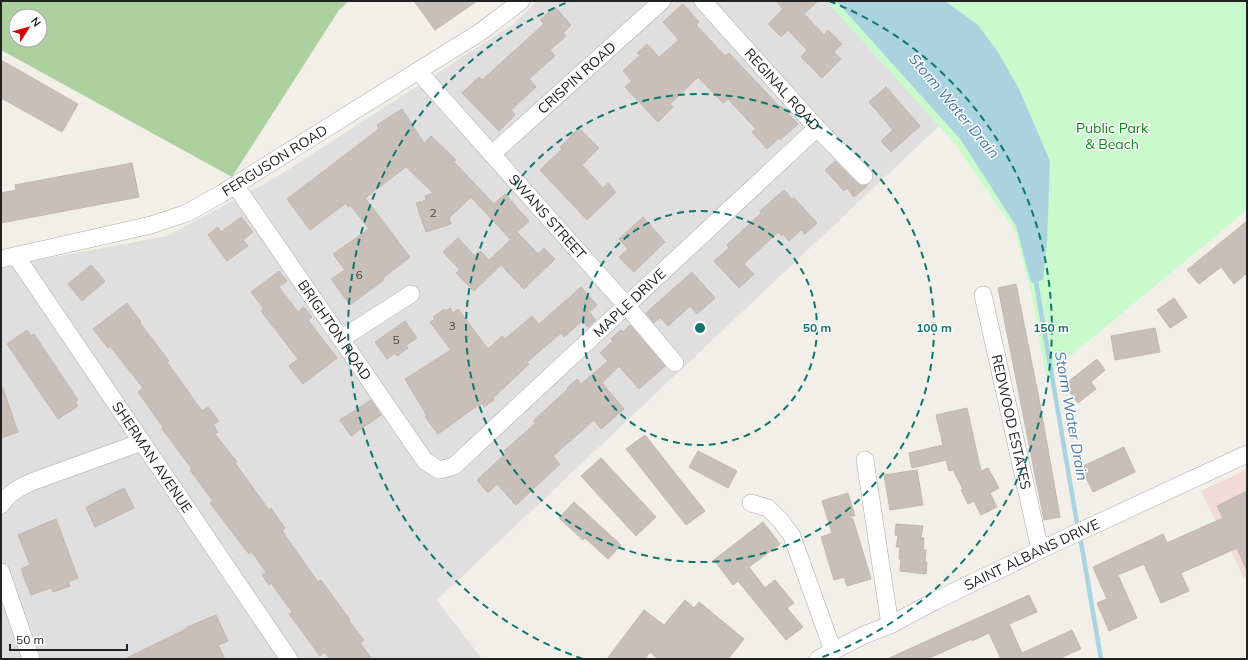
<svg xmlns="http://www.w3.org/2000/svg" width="1248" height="660" font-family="Mulish,sans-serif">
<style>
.residential{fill:#e0dfdf}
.commercial{fill:#f2dad9}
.forest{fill:#add19e;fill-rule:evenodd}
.park{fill:#c8facc}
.water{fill:#aad3df}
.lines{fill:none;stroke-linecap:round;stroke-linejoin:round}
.stream{stroke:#aad3df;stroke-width:4.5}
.building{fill:#c7bfb8;stroke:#c4b6ab}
.minor-casing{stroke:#a9a9a9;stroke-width:18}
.minor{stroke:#fff;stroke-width:17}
.ring{fill:none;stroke:#0f766e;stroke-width:2;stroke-dasharray:7 5}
.labels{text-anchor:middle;stroke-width:3;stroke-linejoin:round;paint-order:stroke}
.number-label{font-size:12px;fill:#4b4948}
.street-label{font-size:14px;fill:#222;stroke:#fff}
.park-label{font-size:14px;fill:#0c8416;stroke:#fff}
.water-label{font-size:15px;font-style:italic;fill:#4a7aab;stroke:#fff}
.centre{fill:#0f766e;stroke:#fff;stroke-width:2}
.ring-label{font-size:12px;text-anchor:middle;font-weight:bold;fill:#0f766e;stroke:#fff;stroke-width:3;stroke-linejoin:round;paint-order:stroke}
</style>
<rect width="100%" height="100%" fill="#f2efe9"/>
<polygon class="residential" points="537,1 827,1 939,126 437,600 482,659 1,659 1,267 167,236 275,178 512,25"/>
<polygon class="commercial" points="1247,469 1247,576 1244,578 1201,491"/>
<path class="forest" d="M 1,1 L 349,1 L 339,10 L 232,177 L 1,50 ZM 16,16 L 40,16 L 40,40 L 16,40 Z"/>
<polygon class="park" points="827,1 1247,1 1247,210 1046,376 1032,296 1015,231 955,144"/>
<polygon class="water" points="836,1 945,1 978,25 998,52 1019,89 1050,161 1047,243 1043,280 1032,283 1030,279 1016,226 961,140"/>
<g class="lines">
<g class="stream">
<polyline points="1035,276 1078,529"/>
<polyline points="1080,536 1101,659"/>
</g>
</g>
<g class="building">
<polygon points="414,1 477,1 435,30"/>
<polygon points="776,1 818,1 804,14 824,35 828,30 842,44 834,52 841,59 822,78 801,57 807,50 788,30 781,37 768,24 783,9"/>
<polygon points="683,4 699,22 696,25 725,56 729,53 780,107 781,106 798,124 780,140 779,138 767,149 752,132 756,129 728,99 723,103 698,77 670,104 673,107 658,122 625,87 632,81 623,71 640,55 637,53 647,44 659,57 679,40 663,22"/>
<polygon points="555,7 571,25 563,33 566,36 550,50 555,56 529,79 536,87 511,110 515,115 499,131 462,93 479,77 482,80 544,24 540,20"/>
<polygon points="1,60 78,104 62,132 1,98"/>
<polygon points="886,87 920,126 891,152 881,141 893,130 869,102"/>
<polygon points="402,109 424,143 431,136 456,160 454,162 494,204 505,194 529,221 510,239 471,197 449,218 451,224 426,232 416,203 426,200 425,196 433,193 406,167 365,198 410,257 383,278 384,280 350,305 331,279 345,270 333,254 369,229 350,205 348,207 346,203 310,230 287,199 379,129 377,125"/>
<polygon points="579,128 599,148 582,165 603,188 608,183 616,192 587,220 540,170 562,149 560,147"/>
<polygon points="835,161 857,183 862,186 867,186 854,197 847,188 844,191 825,170"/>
<polygon points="132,163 139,197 1,223 1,193 16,190 15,185"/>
<polygon points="784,190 792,199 794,198 817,223 805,234 801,230 789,241 783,234 782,236 778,232 744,264 754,274 739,288 714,261 729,248 727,245 761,213 760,211"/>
<polygon points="241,217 253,232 243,240 248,246 227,261 208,235 218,227 221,232"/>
<polygon points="643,217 665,242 634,272 619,257 628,249 619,239"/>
<polygon points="1247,221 1247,273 1234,284 1221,267 1199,284 1187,270"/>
<polygon points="518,233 538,254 544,248 555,259 524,289 501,265 474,291 456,273 460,270 443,252 458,238 475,256 480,251 489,260"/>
<polygon points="91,265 105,281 82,301 68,284"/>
<polygon points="279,271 287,281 279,287 298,312 304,307 312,317 308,320 337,358 303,384 289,366 298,359 261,311 264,309 251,292"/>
<polygon points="692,272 715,298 697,314 690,306 668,326 660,317 654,323 646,313"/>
<polygon points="1016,284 1040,404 1060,517 1044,520 998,288"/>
<polygon points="581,287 597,305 589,312 596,320 588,327 582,321 564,337 561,333 527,362 529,364 493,398 494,400 484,407 482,403 479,406 478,405 438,434 425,417 427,416 405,379 451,350 430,322 435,319 433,317 444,309 446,311 450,308 453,313 458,309 488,349 502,336 505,339 532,316 539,324"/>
<polygon points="1174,298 1187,317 1170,328 1157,310"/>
<polygon points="127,303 141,322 140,323 169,361 167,362 202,411 208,407 219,421 213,425 218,432 215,434 237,462 235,463 269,510 271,508 285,528 282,531 318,582 321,580 350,620 349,621 364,640 360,643 372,659 330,659 324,652 320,656 289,614 292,612 271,583 269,585 262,575 266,572 252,552 249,554 210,503 213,501 190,470 192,469 162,429 163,427 138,392 143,388 110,346 108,348 93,329"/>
<polygon points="405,321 417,338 406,345 408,348 397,356 395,353 387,359 375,342"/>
<polygon points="630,325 665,366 639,389 619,366 602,383 624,409 601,429 594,420 553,456 560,464 516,505 497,484 488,493 477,480 506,453 504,451 536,423 533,421 568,389 567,388 577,379 581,384 608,361 600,353 613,341 611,339 621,330 623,332"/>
<polygon points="1155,328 1160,352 1115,360 1111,336"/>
<polygon points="27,330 31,336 34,334 78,400 75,402 78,406 58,419 7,344"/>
<polygon points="1097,359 1105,370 1091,382 1096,389 1078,403 1064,385"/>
<polygon points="1,388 3,388 18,432 1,438"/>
<polygon points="371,400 381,415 351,436 340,420"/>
<polygon points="967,408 981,471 988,468 999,488 990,493 997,507 981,515 974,501 968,504 961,490 963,489 953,470 949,471 946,460 912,468 909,453 943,445 936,415"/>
<polygon points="645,435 705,511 686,525 626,449"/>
<polygon points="1124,447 1135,472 1093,492 1081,467"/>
<polygon points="698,451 737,471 728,488 689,467"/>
<polygon points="601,458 656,517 636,536 581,476"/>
<polygon points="917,470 923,505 890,510 884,475"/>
<polygon points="124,488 134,508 95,527 86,507"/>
<polygon points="1247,491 1247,571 1237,548 1181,573 1189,591 1161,603 1144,564 1118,575 1137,618 1109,631 1097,603 1107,599 1093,567 1163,534 1167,543 1223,518 1217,506"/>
<polygon points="848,493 855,516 850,516 850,518 853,519 871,579 847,586 844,577 834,580 821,537 832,533 822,501"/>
<polygon points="574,502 621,545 608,559 585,538 583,540 559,518"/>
<polygon points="56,519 78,578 68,582 70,586 53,592 51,588 31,595 21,569 30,565 18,535"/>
<polygon points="763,522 780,544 749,567 765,588 775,580 794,603 787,608 803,627 786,640 738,581 733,585 714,560"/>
<polygon points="896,524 923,526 921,538 924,538 923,550 926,550 925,562 927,562 926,574 900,571 901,559 899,559 900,547 896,547 898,536 895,535"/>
<polygon points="1029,595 1037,612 1009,624 1022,653 1072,630 1081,649 1058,659 1001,659 989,633 972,641 972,639 927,659 887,659"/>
<polygon points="685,600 694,608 699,602 744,639 728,659 658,659 650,652 645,659 607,659 644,610 664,625"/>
<polygon points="216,615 228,641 218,645 225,659 125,659 188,628 187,627"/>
</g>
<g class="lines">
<defs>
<g id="minor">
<path id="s1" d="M 703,1 L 817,128 L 864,176"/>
<path id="s2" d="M 418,71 L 626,305 L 675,363"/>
<path id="s3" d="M 492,154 L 662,1"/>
<path id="s4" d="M 235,185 L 425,461 L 439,470 L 454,466 L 817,128"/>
<path id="s5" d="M 16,256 L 289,659"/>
<path id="s6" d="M 1,259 L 151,225 L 187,213 L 221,194 L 482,31 L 521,1"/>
<path id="s7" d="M 983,295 L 1040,550"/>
<polyline points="341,339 411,294"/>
<polyline points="865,460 890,625"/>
<polyline points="751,503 768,508 781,521 792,536 833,651"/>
<path d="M 1,505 C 10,492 20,487 34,481 L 142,442"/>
<polyline points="1,572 31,659"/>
<path id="s8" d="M 818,659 L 864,635 L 890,625 L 935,601 L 1040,550 L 1247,454"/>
</g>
</defs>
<use href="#minor" class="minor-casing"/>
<use href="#minor" class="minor"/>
</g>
<g class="ring">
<circle cx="700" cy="328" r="117"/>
<circle cx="700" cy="328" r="234"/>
<path d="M583 659A351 351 0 0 1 571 1M829 1A351 351 0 0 1 817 659"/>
</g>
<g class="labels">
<g class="number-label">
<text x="433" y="217">2</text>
<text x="359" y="279">6</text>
<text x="452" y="330">3</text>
<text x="396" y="344">5</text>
</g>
<g class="street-label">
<text dy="5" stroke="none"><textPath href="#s3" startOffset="114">CRISPIN ROAD</textPath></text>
<text dy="5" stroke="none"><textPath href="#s1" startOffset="119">REGINAL ROAD</textPath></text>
<text dy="5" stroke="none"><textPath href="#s6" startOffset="294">FERGUSON ROAD</textPath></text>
<text dy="5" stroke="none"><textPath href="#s2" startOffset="195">SWANS STREET</textPath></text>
<text dy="5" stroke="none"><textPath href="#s4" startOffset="607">MAPLE DRIVE</textPath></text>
<text dy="5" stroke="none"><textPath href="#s4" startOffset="176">BRIGHTON ROAD</textPath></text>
<text dy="5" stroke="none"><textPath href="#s7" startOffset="130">REDWOOD ESTATES</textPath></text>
<text dy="5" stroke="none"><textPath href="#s5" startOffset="243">SHERMAN AVENUE</textPath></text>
<text dy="5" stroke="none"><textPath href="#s8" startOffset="238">SAINT ALBANS DRIVE</textPath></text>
</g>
<g class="park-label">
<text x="1112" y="133">Public Park<tspan x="1112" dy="16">&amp; Beach</tspan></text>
</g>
<g class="water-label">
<text transform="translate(954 106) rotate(50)" y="5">Storm Water Drain</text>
<text transform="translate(1071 416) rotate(80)" y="5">Storm Water Drain</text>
</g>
</g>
<circle cx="700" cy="328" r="6" class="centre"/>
<g class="ring-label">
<text x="817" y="332">50 m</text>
<text x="934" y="332">100 m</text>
<text x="1051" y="332">150 m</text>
</g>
<rect width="1248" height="660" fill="none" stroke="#222222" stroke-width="4"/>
<g transform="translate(28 28) rotate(53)"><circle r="19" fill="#ffffff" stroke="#a7a7a7"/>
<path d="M0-3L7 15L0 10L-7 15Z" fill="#d40000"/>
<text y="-6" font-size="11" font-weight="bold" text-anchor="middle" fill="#222222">N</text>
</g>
<path d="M10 644v6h117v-6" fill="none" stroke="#222222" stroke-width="2"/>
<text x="16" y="644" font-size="12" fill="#222222" stroke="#ffffff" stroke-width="3" paint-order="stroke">50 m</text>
</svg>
